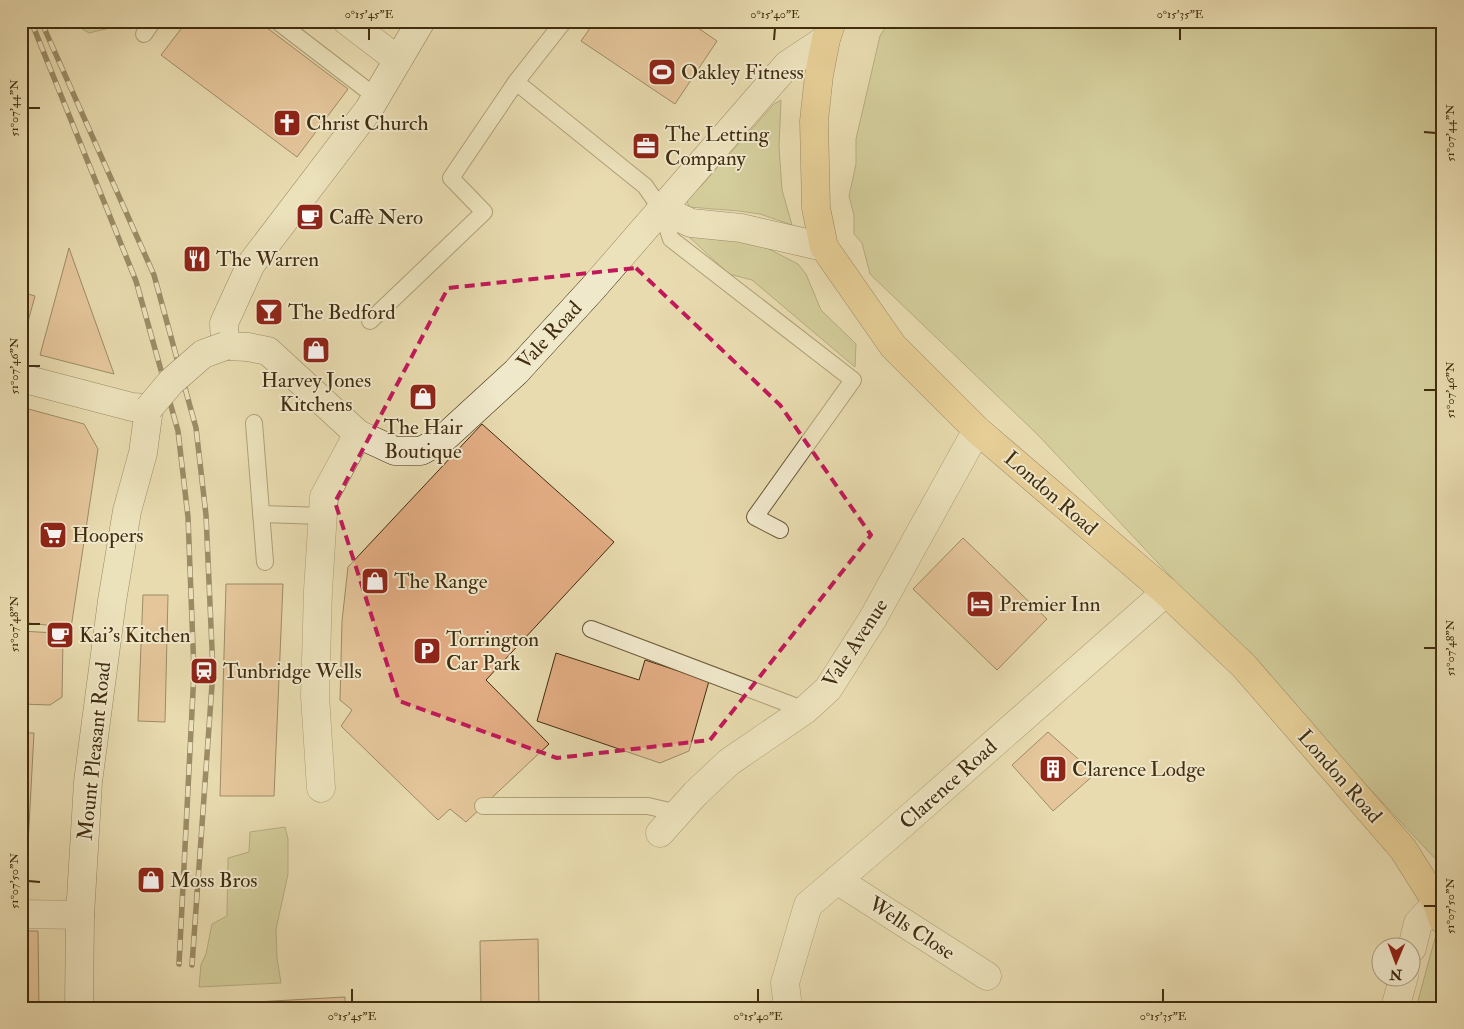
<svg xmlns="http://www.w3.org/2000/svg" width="1464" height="1029" font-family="'IM FELL Double Pica',serif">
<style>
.green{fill:#bdbe86;stroke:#7f764a}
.building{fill:#e3ad84;stroke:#412d0f}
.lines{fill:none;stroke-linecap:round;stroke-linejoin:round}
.lane-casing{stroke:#6b5837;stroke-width:18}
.street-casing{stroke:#6b5837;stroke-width:29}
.secondary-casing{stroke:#412d0f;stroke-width:29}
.highway-casing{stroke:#412d0f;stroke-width:29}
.lane{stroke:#f0e8cb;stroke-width:16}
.street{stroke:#f0e8cb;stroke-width:28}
.secondary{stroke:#f0e8cb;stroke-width:28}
.highway{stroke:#e4be78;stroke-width:28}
.rail-casing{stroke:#412d0f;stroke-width:5.5}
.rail{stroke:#f0e8cb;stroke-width:4;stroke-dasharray:11;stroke-linecap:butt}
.secondary-bridge-casing{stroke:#412d0f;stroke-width:29;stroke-linecap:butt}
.secondary-bridge{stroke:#f0e8cb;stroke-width:28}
.marked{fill:none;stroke:#c2185b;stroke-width:4;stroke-dasharray:10 6;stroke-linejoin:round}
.ticks{fill:none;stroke:#412d0f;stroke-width:2}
.labels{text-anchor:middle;stroke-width:4;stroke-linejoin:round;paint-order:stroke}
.poi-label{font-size:21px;fill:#412d0f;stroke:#f0e8cb;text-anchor:start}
.street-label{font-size:21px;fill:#412d0f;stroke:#f0e8cb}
.neatline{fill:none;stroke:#412d0f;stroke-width:2}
.ticks-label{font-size:12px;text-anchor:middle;fill:#412d0f}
</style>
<rect width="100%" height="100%" fill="#e8dbaf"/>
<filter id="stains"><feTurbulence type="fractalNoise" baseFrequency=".004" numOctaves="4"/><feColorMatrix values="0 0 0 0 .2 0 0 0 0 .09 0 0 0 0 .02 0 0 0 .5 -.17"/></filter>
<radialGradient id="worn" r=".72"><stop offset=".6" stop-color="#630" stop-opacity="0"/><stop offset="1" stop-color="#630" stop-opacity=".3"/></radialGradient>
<g class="green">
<polygon points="69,21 125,21 122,25 89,33"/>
<polygon points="889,21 1443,21 1443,867 1038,435 870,274 862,243 854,234 854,215 849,196 856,164 856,139 880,36"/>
<polygon points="781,100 779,147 782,190 792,225 760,214 739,211 689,207 686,198 702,185 774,104"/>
<polygon points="688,236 718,236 767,248 798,264 806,274 821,310 856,344 855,367 752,280 729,274"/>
<polygon points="285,827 288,839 288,874 276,929 277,958 281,983 199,987 201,965 206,954 212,924 227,916 228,858 249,852 250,832"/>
<polygon points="1443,909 1443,1008 1416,1008"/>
</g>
<g class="building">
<polygon points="187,21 258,21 348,89 297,157 161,55"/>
<polygon points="595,21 688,21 717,41 675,104 581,41"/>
<polygon points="69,248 114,374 40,355"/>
<polygon points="21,292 35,296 21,347"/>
<polygon points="21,407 84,424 98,449 71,628 21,622"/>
<polygon points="482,424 614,542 486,680 549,744 466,822 450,809 438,820 341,726 352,710 340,700 342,621 348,567"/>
<polygon points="963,538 1047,619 997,670 913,589"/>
<polygon points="226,584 283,584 274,796 220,796"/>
<polygon points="143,595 168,595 165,722 138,721"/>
<polygon points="21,631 55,633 63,640 62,697 50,705 21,704"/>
<polygon points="556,653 639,680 645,660 709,681 689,751 660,763 537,721"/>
<polygon points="1048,732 1095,774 1053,811 1012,765"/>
<polygon points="21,733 34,733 27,863 21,862"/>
<polygon points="21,931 38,931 39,1008 21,1008"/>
<polygon points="538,939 539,1008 466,1008 466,1004 481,1004 480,941"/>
<polygon points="345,997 345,1008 255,1008 255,1002"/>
<rect x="227" y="1002" width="28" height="6"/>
<polygon points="466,1004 466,1008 403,1008 403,1006"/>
</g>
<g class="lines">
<defs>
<g id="lane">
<polyline points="277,21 376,97"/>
<polyline points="144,34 153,21"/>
<polyline points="516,82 645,186 661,209 671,239 853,380 755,517 780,530"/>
<polyline points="370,321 484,212 451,178 516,82 564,21"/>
<polyline points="254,423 265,562"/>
<polyline points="261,514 323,516"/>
<polyline points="591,629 805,710"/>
<polyline points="483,806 648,806 678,813"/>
</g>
<g id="street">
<polyline points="347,21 398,60"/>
<polyline points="321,788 315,696 318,590 324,497 358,434"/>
<polyline points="660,833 696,793 729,762 805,710 828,689 872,620 977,430"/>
<polyline points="837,880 987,976"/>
<polyline points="21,914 80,915"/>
<polyline points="1412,948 1418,923 1437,903 1443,900"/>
<polyline points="788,1008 785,983 808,905 890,835 1166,592"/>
<polyline points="1395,1008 1404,976"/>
</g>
<g id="secondary">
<polyline points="421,21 369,109 251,264 224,323 225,346 248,347 268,351 358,434 395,451 421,451 443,439 516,372 593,288 787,65 826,39"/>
<polyline points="661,209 691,223 741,228 824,247"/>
<polyline points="21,378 132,407 149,408 143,453 127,511 112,601 88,782 80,915 79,1008"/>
</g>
<polyline id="highway" points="832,21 826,39 819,75 814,121 816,208 824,247 893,346 977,430 1166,592 1244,666 1403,849 1437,903 1443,920"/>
</defs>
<use href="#lane" class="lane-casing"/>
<use href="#street" class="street-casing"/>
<use href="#secondary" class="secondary-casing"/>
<use href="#highway" class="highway-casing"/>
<use href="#lane" class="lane"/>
<use href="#street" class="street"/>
<use href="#secondary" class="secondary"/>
<use href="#highway" class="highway"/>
<defs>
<g id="rail">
<polyline points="31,21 136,281 178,431 188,517 194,672 179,964"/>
<polyline points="41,21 154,275 196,428 206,515 213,671 192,965"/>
</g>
</defs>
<use href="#rail" class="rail-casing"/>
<use href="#rail" class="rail"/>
<defs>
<polyline id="secondary-bridge" points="149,408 171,382 203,354 225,346"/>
</defs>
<use href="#secondary-bridge" class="secondary-bridge-casing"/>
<use href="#secondary-bridge" class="secondary-bridge"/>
</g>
<path d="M0 0H1464V1029H0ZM 636,268 L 780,405 L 871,535 L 710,740 L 557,758 L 399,701 L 335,502 L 448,288 Z" fill="#e8dbaf" fill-opacity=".55" fill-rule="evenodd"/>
<path class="marked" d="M 636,268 L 780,405 L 871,535 L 710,740 L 557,758 L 399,701 L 335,502 L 448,288 Z"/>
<path class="ticks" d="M 369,40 L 369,28M 774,40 L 775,28M 1180,40 L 1180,28M 28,108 L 40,108M 1424,132 L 1436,133M 28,366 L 40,366M 1424,390 L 1436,390M 28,624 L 40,624M 1424,648 L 1436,648M 28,881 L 40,882M 1424,906 L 1436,906M 352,1002 L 352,989M 758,1002 L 758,989M 1163,1002 L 1163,989"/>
<defs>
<symbol id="stadium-square" viewBox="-11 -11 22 22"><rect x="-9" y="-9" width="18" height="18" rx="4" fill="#8f2418" stroke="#f0e8cb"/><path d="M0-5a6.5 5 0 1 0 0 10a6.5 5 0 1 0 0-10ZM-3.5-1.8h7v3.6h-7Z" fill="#fff"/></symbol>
<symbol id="church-square" viewBox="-11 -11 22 22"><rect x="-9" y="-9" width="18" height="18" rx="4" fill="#8f2418" stroke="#f0e8cb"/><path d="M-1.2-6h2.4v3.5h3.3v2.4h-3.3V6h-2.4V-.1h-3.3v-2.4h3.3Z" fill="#fff"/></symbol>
<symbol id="office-square" viewBox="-11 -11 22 22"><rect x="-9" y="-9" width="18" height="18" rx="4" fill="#8f2418" stroke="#f0e8cb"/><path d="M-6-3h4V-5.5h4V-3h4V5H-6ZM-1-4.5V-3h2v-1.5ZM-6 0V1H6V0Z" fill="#fff"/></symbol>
<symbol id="cafe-square" viewBox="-11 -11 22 22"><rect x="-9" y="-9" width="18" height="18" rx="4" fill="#8f2418" stroke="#f0e8cb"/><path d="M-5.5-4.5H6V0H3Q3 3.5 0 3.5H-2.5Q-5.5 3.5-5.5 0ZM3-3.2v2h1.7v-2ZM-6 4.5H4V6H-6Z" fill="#fff"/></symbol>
<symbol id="restaurant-square" viewBox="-11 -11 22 22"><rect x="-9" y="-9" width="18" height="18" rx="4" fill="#8f2418" stroke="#f0e8cb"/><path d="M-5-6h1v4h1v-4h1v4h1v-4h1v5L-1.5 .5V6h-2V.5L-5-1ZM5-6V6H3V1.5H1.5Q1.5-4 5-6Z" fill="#fff"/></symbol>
<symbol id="bar-square" viewBox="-11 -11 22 22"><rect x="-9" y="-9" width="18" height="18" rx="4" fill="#8f2418" stroke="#f0e8cb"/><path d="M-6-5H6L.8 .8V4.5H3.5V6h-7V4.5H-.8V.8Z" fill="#fff"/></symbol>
<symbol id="shop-square" viewBox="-11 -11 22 22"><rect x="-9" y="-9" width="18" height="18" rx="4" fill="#8f2418" stroke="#f0e8cb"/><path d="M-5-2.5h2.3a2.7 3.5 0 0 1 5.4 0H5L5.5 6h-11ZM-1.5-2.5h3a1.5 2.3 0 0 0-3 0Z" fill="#fff"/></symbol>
<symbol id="supermarket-square" viewBox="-11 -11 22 22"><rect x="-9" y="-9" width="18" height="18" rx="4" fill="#8f2418" stroke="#f0e8cb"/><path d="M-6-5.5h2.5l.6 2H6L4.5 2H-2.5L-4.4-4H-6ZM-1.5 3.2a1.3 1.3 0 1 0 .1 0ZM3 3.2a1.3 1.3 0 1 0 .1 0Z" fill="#fff"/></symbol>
<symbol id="hotel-square" viewBox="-11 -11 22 22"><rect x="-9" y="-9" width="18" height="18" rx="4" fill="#8f2418" stroke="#f0e8cb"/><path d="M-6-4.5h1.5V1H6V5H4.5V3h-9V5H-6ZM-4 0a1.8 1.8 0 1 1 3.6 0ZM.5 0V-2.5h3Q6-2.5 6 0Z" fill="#fff"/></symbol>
<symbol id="parking-square" viewBox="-11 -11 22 22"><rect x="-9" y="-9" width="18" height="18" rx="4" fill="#8f2418" stroke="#f0e8cb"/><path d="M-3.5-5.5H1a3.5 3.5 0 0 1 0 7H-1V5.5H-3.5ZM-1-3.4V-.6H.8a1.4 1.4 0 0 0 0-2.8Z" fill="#fff"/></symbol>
<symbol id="station-square" viewBox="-11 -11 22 22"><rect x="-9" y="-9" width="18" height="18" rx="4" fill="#8f2418" stroke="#f0e8cb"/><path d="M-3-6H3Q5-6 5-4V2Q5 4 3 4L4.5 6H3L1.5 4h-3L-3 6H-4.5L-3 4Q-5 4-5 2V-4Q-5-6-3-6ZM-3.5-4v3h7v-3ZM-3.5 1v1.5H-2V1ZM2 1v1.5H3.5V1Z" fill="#fff"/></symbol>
<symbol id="building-square" viewBox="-11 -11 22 22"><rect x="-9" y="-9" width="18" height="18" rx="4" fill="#8f2418" stroke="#f0e8cb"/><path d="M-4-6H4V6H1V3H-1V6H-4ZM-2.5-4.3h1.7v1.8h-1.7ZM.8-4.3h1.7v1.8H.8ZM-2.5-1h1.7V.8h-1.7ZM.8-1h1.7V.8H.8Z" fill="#fff"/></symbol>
</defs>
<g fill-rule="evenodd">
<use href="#stadium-square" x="646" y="56" width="32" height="32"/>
<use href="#church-square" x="271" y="107" width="32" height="32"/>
<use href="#office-square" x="630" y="130" width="32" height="32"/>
<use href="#cafe-square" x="294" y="201" width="32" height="32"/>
<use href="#restaurant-square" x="181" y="243" width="32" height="32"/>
<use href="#bar-square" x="253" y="296" width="32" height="32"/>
<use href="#shop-square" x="300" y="334" width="32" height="32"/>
<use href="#shop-square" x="407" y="381" width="32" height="32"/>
<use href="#supermarket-square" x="37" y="519" width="32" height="32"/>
<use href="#shop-square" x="359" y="565" width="32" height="32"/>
<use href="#hotel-square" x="964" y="588" width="32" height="32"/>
<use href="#cafe-square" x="44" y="619" width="32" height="32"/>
<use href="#parking-square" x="411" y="635" width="32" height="32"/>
<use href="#station-square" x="188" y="655" width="32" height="32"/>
<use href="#building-square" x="1037" y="753" width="32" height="32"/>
<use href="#shop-square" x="135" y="864" width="32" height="32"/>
</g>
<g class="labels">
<g class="poi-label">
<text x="681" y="79">Oakley Fitness</text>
<text x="306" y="130">Christ Church</text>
<text x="665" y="141">The Letting<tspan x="665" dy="24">Company</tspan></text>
<text x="329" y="224">Caffè Nero</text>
<text x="216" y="266">The Warren</text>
<text x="288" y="319">The Bedford</text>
<text x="316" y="387" text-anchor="middle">Harvey Jones<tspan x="316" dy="24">Kitchens</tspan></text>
<text x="423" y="434" text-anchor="middle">The Hair<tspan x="423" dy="24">Boutique</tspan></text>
<text x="72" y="542">Hoopers</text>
<text x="394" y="588">The Range</text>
<text x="999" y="611">Premier Inn</text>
<text x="79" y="642">Kai's Kitchen</text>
<text x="446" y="646">Torrington<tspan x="446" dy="24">Car Park</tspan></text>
<text x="223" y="678">Tunbridge Wells</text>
<text x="1072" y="776">Clarence Lodge</text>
<text x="170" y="887">Moss Bros</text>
</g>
<g class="street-label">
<text transform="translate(549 335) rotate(-47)" y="7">Vale Road</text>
<text transform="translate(1051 493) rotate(41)" y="7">London Road</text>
<text transform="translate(855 643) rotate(-57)" y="7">Vale Avenue</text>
<text transform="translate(94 751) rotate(-84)" y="7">Mount Pleasant Road</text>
<text transform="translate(1340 776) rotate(49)" y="7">London Road</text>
<text transform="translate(948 784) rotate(-42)" y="7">Clarence Road</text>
<text transform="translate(912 928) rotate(33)" y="7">Wells Close</text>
</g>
</g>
<rect width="1464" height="1029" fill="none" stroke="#e8dbaf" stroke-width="55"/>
<g transform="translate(1396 962) rotate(181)"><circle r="24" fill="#f0e8cb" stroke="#aa9d80"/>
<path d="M0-4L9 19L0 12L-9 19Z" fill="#8f2418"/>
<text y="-8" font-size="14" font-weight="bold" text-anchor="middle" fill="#412d0f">N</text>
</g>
<rect x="28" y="28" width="1408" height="974" class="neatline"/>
<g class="ticks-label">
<text x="369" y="18">0°15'45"E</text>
<text x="775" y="18">0°15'40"E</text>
<text x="1180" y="18">0°15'35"E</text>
<text transform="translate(14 108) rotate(-90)" y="4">51°07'44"N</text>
<text transform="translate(1450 133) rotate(-90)" y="4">51°07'44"N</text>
<text transform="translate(14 366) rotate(-90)" y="4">51°07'46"N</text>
<text transform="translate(1450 390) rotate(-90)" y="4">51°07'46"N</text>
<text transform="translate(14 624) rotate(-90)" y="4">51°07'48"N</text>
<text transform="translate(1450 648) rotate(-90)" y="4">51°07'48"N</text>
<text transform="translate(14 881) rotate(-90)" y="4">51°07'50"N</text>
<text transform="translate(1450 906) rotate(-90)" y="4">51°07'50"N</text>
<text x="352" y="1020">0°15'45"E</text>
<text x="758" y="1020">0°15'40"E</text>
<text x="1163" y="1020">0°15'35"E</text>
</g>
<rect width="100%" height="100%" filter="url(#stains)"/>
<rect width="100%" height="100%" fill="url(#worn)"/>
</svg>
